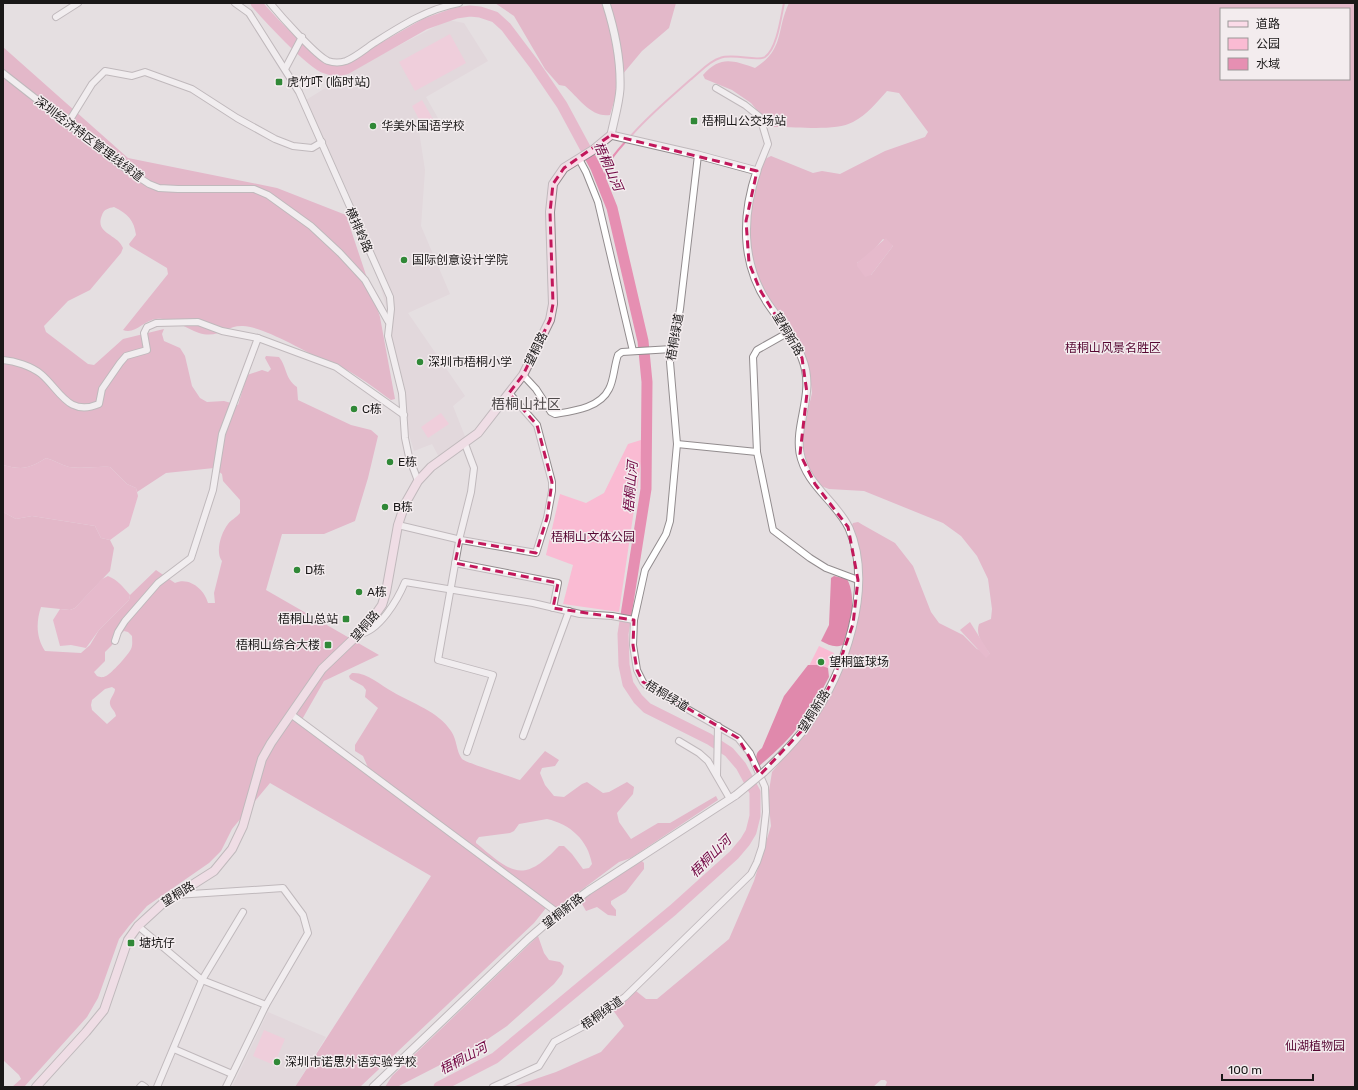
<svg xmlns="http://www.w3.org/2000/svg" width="1358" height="1090" font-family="Rubik,'Noto Sans SC',sans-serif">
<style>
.built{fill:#ded0d4}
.green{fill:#fabbd3}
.forest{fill:#e089ac;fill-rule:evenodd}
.water{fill:#e68fb2}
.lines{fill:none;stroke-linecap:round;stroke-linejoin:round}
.stream{stroke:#e68fb2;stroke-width:2}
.river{stroke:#e68fb2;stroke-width:11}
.minor-casing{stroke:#928c8e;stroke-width:8}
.tertiary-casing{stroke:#928c8e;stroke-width:9}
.secondary-casing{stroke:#928c8e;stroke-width:10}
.minor{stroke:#fff;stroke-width:6}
.tertiary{stroke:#fff;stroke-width:7}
.secondary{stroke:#fbdbe8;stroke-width:8}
.tertiary-bridge-casing{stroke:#928c8e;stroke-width:9;stroke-linecap:butt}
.tertiary-bridge{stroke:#fff;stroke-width:7}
.marked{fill:none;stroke:#c2185b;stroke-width:3;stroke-dasharray:8 5;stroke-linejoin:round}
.poi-dot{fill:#308837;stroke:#f3ecee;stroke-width:1.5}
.labels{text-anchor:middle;stroke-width:3;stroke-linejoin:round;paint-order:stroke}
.poi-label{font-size:12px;fill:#1a1818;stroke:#f3ecee;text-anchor:start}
.street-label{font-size:12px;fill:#1a1818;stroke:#f3ecee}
.park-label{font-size:12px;fill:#560732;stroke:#f3ecee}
.water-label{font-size:13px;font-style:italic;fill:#700441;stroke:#f3ecee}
.quarter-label{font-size:14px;fill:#4e494a;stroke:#f3ecee}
</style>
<rect width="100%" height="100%" fill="#e5dfe1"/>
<g class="built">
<polygon points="448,20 464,23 488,61 426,97 439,120 419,131 425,170 421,226 450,294 408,313 465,396 453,406 466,439 440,459 432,444 414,451 408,431 405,388 391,337 390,319 361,221 306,100 371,60"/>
<polygon points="268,1012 326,1037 295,1087 232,1087"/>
</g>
<g class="green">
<polygon points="450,34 466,63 415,91 399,62"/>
<polygon points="422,100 433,119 422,125 412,106"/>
<polygon points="441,413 449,424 428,438 421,427"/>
<polygon points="641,440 642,455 619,612 563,604 573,565 546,555 560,494 586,503 604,493 628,444"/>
<polygon points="819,646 834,653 823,678 807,670"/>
<polygon points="264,1030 285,1039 274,1065 253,1056"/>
</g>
<g class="forest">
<path d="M 495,3 L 676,3 L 669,28 L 642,51 L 622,75 L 610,115 C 591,118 578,97 565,86 L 559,85 L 545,69 L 514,16 Z"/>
<path d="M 789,3 L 1355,3 L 1355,1087 L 885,1087 L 887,1082 L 885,1080 L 881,1080 L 873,1087 L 512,1087 L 556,1072 L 601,1052 L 624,1026 L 613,1010 L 636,991 L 646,999 L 657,999 L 729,939 L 754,881 L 771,826 L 768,797 L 772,772 L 819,714 L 853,637 L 860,576 L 851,527 L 853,523 L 858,522 L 863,525 L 895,543 L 913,566 L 931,612 L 939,623 L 963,635 L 977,649 L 990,654 C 984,645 975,636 979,624 L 991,619 L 992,609 L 988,579 L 977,556 L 961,536 L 943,523 L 864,491 L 829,489 L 818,485 L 808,472 L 800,444 L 812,393 L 810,376 L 804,358 L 754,271 L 748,232 L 754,189 L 765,159 L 771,156 L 813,173 L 822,171 L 840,174 L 885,151 L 925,137 L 928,132 L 899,93 L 887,91 C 877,102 867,115 853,122 C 835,132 793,126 771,127 L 751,103 L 732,90 L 705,79 L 703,75 C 720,56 732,60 755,68 C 785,49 776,30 789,3 ZM 1221,9 L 1349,9 L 1349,79 L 1221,79 ZM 883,239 L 893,246 L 871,275 L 857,263 L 871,253 Z"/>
<path d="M 3,47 L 128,158 L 277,188 L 346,215 L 380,317 L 395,399 L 391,400 C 370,385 347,366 322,360 C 303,350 263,327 243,326 C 227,325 219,339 199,333 C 184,328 174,317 156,319 C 144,320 135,335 123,330 L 168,274 L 167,268 L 130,246 L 129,244 L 136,235 C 134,220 128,214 114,207 C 109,208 104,209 102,215 C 94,234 118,234 123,248 L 121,253 L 90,290 L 68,301 L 44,326 L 46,332 L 88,364 L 94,365 L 123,339 L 164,329 L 162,334 L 164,341 L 180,348 L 185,356 L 192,386 L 200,398 L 207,402 L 224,401 L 238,405 L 247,375 L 262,370 L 268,372 L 271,369 L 265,358 L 266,356 L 279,357 C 287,367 285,379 297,387 L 298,400 L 351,425 L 371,430 L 378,436 L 368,478 L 355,521 L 324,534 L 282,534 L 266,590 L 379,655 L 324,681 L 300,723 L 546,908 L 534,923 L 360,1087 L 295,1087 L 431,876 L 270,783 L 232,829 L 221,851 L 209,863 L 147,906 L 129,926 L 119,939 L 98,998 L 87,1017 L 24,1087 L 12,1087 L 21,1079 L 19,1075 L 3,1060 L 3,512 L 16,519 L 32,516 L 95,526 L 101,538 L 110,540 L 114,548 L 110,571 L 75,608 L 70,610 L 41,607 C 36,622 36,637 45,651 L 81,653 L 90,645 L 99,630 L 129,600 L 130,595 L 156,570 L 175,583 C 189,576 205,590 208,603 L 215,603 L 214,593 L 222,561 C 215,552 221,533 228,524 C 231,520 236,518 240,513 L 240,500 L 223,481 L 222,474 L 214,468 L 166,473 L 137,492 L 136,488 L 127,484 L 110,467 C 96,466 83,469 69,467 C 61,465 54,460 46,458 C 28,469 23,470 3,465 ZM 124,631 L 128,632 L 132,636 C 132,640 133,645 131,649 C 129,654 111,674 106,676 C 102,678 100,677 97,676 L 94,672 L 105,661 L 105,652 L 112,645 L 113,639 ZM 112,687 L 115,689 C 115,694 109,699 110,704 C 111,709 115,710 116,716 L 107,724 L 92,710 L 91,705 L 92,700 L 105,689 Z"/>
<path d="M 834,576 L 847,579 C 857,597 851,628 843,645 C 834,648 829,645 821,641 L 829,625 L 831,578 Z"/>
<path d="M 808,665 L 819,665 L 828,668 L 829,677 C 808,717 794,737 759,766 C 755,758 755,753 762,748 L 784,696 Z"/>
<path d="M 352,673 C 367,672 380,685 393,692 C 413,704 438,711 451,731 C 457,739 456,751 462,759 C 464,762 512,777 520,780 L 545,751 L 559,760 L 555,766 L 542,768 L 540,773 L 545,785 L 554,796 L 564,797 L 582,784 L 587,782 L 603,793 L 609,792 L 627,782 L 634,787 L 633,794 L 617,813 L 619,822 L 631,839 L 658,823 L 670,823 L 716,796 L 718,800 L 631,858 L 619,862 L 556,909 L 370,772 L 363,756 L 355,751 L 355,745 L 378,708 L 365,697 L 366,690 L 363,686 L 350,679 L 349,676 ZM 547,819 C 570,824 588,840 592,864 L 589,868 L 583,869 L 572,854 L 564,846 L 559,846 C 523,884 513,874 476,843 L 476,841 L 479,837 L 510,833 L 514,831 L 519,824 Z"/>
<polygon points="640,859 644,863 644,869 626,892 611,901 611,904 616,910 616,916 608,915 597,907 586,911 581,902 583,899"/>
<polygon points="538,936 544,953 549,960 560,962 564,966 562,974 554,984 507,1026 479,1045 397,1087 385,1087 392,1076"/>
</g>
<g class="water">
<polygon points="886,238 893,246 871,275 865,277 857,266 857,263"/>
<path d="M 46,458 C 54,460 61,465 69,467 C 83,469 96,466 110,467 L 127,484 L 136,488 L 138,496 L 129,526 L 110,540 L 101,538 L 95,526 L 32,516 L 16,519 L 3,512 L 3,465 C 23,470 28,469 46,458 Z"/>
<path d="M 108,576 C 118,580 123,587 130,595 L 129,600 L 99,630 L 86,648 L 71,645 L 60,646 L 53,620 L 60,609 L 70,610 L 75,608 L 102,579 Z"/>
<polygon points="970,622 990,654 986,658 960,630"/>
</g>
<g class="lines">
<g class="stream">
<path d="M 630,137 C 648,116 670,98 690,80 C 699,73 709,61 720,58 C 734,53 757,62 765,57 C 777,49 781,17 784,3"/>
<path d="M 604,189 C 603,165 612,157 627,140"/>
</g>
<path class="river" d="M 256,3 C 268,17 310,62 325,68 C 332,71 339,71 346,69 L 425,24 L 456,13 L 470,11 L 480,12 L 495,17 L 506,27 L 534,64 L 562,105 L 596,168 L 612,208 L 643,341 L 647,382 L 646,489 L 623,634 L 624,665 L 628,684 L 638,699 L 647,708 L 709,739 L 729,752 L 741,766 L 755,792 L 755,816 L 751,832 L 745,842 L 734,855 L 673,910 L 495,1058 L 439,1087"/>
<defs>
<g id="minor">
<polyline points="235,3 249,13 299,92 390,297 391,309 388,336 402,393 405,438 409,457 418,481"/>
<path d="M 270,3 C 280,15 316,56 328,61 C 334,63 340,63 346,61 C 356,57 365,49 374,43 C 401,26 427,9 459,3"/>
<polyline points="56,17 78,3"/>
<polyline points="285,69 302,37"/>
<polyline points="3,73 123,167 149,184 159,188 178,189 254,189 268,195 311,226 340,253 365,280 388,321"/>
<polyline points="716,88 745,105 760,117 768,144 757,171"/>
<polyline points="68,123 92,84 105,71 132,76 145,72 192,89 237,118 275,139 293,146 312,148 322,142"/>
<polyline points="579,159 586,172 598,202 633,351"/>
<polyline points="789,332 757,350 753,357 757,452 773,530 810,558 826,568 858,580"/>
<path d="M 3,360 C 15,361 31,366 41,374 C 60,390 68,417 99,404 L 102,389 L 120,363 L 126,356 L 147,350 L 144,333 L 147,327 L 156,323 L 198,322 L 222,331 L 258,338 L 336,367 L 404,415"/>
<path d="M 523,375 L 536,389 L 551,412 L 555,414 C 573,411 600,408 609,389 C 614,380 614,366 618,355 L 622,352 L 672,349"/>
<polyline points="465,444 474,468 471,492 460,536 438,660 493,675 467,752"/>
<polyline points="677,444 757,452"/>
<polyline points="398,525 461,540 536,553 547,518 552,491 552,482 537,425 509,393"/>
<polyline points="455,563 558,583 553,608"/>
<path d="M 359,634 C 379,632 398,599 405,582 L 533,603 L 580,614 L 612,616 L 634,620"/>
<polyline points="115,641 118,632 125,621 158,583 191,558 213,490 222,434 258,338"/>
<polyline points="292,715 558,913"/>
<polyline points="523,736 569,611"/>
<polyline points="679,741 699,753 708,761 730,799"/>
<polyline points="717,775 718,726"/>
<polyline points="176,895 283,888 303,915 308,933 266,1005 226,1087"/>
<polyline points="138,926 202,980 266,1005"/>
<polyline points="174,1049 232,1074"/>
<polyline points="140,1087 142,1085 145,1087"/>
<polyline points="157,1087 202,980 243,912"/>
<polyline points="493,1087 539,1066 554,1042 582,1027 625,997 751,874 757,862 762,847 766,812 765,787 750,753 738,738 647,686 643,682 637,670 633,645 634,620 645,570 666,534 670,521 677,444 670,362 680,309 698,155"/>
</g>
<g id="tertiary">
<path d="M 606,3 C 615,31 621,60 620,89 C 619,104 614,120 611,135 L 698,155 L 757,171 C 742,215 741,262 767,302 C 779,320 794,337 802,358 C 816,392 795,422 800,453 C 806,485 836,501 849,528 C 875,588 844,673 809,723 C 796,741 780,757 764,772"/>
<polyline points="373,1087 528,939 558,913 588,891 736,795"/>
</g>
<polyline id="secondary" points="36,1087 86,1032 104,1010 128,940 138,926 162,904 214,871 232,849 243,826 262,759 271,743 322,669 368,625 382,605 386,592 398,525 405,504 418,481 431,467 478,433 523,375 550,320 553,304 550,212 553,184 564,168 593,150 611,135"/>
</defs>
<use href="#minor" class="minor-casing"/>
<use href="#tertiary" class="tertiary-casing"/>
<use href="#secondary" class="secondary-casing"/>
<use href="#minor" class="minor"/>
<use href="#tertiary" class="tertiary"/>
<use href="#secondary" class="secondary"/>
<defs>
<polyline id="tertiary-bridge" points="736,795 764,772"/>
</defs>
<use href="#tertiary-bridge" class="tertiary-bridge-casing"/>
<use href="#tertiary-bridge" class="tertiary-bridge"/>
</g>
<path d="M0 0H1358V1090H0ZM 611,135 L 757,171 L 746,221 L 749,263 L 760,290 L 802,358 L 807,393 L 800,454 L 815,484 L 848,527 L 858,580 L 853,624 L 834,678 L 809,723 L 760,775 L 738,738 L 643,682 L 637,670 L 633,645 L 634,620 L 553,608 L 558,583 L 455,563 L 460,540 L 536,553 L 547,518 L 552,482 L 537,425 L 509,393 L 523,375 L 550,320 L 553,304 L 550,212 L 553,184 L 564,168 Z" fill="#e5dfe1" fill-opacity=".55" fill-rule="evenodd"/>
<path class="marked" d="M 611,135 L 757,171 L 746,221 L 749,263 L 760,290 L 802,358 L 807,393 L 800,454 L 815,484 L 848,527 L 858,580 L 853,624 L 834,678 L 809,723 L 760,775 L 738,738 L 643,682 L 637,670 L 633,645 L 634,620 L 553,608 L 558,583 L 455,563 L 460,540 L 536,553 L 547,518 L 552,482 L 537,425 L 509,393 L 523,375 L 550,320 L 553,304 L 550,212 L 553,184 L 564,168 Z"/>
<g class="poi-dot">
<rect x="275" y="78" width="8" height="8" rx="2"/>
<rect x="690" y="117" width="8" height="8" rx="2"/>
<circle cx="373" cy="126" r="4"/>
<circle cx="404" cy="260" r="4"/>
<circle cx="420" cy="362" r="4"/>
<circle cx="354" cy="409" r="4"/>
<circle cx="390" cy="462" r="4"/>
<circle cx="385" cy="507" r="4"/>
<circle cx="297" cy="570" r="4"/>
<circle cx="359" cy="592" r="4"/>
<rect x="342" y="615" width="8" height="8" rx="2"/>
<rect x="324" y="641" width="8" height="8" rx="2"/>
<circle cx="821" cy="662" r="4"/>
<rect x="127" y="939" width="8" height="8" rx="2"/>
<circle cx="277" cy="1062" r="4"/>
</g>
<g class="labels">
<g class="poi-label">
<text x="287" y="86">虎竹吓 (临时站)</text>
<text x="702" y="125">梧桐山公交场站</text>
<text x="381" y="130">华美外国语学校</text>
<text x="412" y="264">国际创意设计学院</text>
<text x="428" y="366">深圳市梧桐小学</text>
<text x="362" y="413">C栋</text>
<text x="398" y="466">E栋</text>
<text x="393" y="511">B栋</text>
<text x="305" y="574">D栋</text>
<text x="367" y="596">A栋</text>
<text x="338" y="623" text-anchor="end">梧桐山总站</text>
<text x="320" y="649" text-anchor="end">梧桐山综合大楼</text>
<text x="829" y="666">望桐篮球场</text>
<text x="139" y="947">塘坑仔</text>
<text x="285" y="1066">深圳市诺思外语实验学校</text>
</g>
<g class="street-label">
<text transform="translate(89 139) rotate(37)" y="4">深圳经济特区管理线绿道</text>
<text transform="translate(359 230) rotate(66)" y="4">横排岭路</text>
<text transform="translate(788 334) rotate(59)" y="4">望桐新路</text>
<text transform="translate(675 337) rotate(-80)" y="4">梧桐绿道</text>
<text transform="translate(536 349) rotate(-64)" y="4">望桐路</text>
<text transform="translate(365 626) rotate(-49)" y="4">望桐路</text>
<text transform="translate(667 696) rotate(31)" y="4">梧桐绿道</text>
<text transform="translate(814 711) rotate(-58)" y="4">望桐新路</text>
<text transform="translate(178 894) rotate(-32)" y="4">望桐路</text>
<text transform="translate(563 911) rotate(-38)" y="4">望桐新路</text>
<text transform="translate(602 1013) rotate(-35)" y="4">梧桐绿道</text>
</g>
<g class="park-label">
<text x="1113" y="352">梧桐山风景名胜区</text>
<text x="593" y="541">梧桐山文体公园</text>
<text x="1315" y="1050">仙湖植物园</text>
</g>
<g class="water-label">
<text transform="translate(609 166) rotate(66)" y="5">梧桐山河</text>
<text transform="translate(630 487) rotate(-85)" y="5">梧桐山河</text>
<text transform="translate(710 856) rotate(-45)" y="5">梧桐山河</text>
<text transform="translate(463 1058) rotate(-28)" y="5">梧桐山河</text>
</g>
<g class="quarter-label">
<text x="526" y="409">梧桐山社区</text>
</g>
</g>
<rect width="1358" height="1090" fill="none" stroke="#1a1818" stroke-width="8"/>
<rect x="1220" y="8" width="130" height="72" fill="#f3ecee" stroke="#9c9798"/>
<rect x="1228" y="21" width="20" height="6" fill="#fbdbe8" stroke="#9c9798"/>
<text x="1256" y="28" font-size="12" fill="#1a1818">道路</text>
<rect x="1228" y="38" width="20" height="12" fill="#fabbd3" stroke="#9c9798"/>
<text x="1256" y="48" font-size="12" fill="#1a1818">公园</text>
<rect x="1228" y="58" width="20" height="12" fill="#e68fb2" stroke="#9c9798"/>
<text x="1256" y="68" font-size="12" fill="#1a1818">水域</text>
<path d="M1222 1074v6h91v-6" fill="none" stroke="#1a1818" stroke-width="2"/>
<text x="1228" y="1074" font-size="12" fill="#1a1818" stroke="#f3ecee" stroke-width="3" paint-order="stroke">100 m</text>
</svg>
